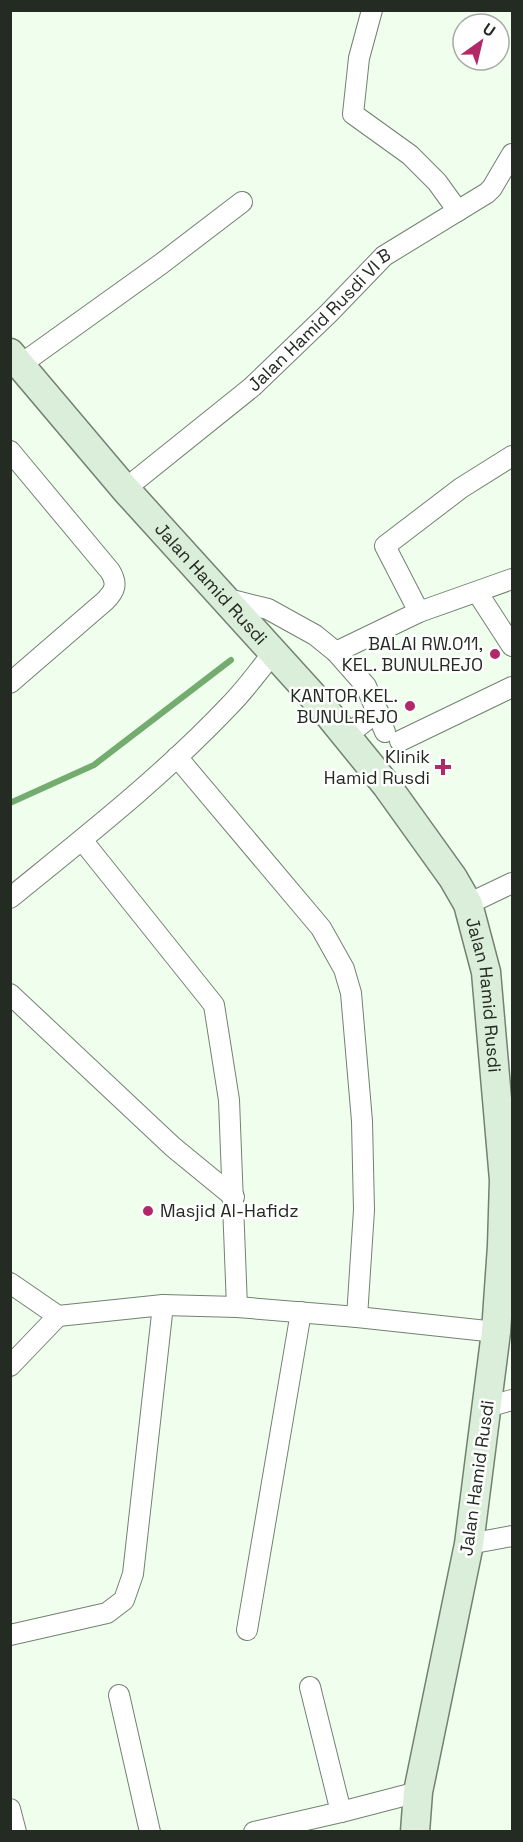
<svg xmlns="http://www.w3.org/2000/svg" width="523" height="1842" font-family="'Space Grotesk',sans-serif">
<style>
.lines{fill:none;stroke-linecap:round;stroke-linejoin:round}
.stream{stroke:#73ac6e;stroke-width:6}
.street-casing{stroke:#728271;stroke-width:22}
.secondary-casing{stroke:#728271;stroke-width:31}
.street{stroke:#fff;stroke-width:20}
.secondary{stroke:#dbeed9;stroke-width:28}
.poi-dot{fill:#b32967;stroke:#fff;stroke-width:2}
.labels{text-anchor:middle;stroke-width:5;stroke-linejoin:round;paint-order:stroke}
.street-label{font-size:18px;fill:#242b23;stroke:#fff}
.poi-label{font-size:18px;fill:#242b23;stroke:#fff;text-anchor:end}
</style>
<rect width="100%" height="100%" fill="#f0feee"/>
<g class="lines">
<polyline class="stream" points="10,803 94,765 231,660"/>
<defs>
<g id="street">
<polyline points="372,10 359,58 353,114 410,155 437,182 458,211"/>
<polyline points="20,365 161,264 242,202"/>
<path d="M 10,451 L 110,571 C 118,584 115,591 105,601 L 10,683"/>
<path id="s1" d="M 125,489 L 252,387 L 329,313 L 384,256 L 487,193 L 492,188 L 512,154"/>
<polyline points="477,592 512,646"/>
<polyline points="224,598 268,609 315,635 336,652 366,686 385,732"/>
<polyline points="419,612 385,546 461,488 512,456"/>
<polyline points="336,652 419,612 512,579"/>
<polyline points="346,736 378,711"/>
<polyline points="400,741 512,687"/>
<polyline points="177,757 321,928 344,969 351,993 362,1121 364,1210 357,1317"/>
<polyline points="82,840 214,1005 229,1100 237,1307"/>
<path d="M 10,898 C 85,837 163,776 230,705 C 246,689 259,670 274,652"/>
<polyline points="468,904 512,883"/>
<polyline points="10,994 173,1147 234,1197"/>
<polyline points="10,1283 58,1316 163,1305 237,1307 357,1317 496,1332"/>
<polyline points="10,1366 58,1316"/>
<polyline points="487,1407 512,1400"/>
<polyline points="469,1544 512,1536"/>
<polyline points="247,1630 301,1312"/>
<polyline points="10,1635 107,1613 124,1600 133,1574 163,1305"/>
<polyline points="310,1687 341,1812"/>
<polyline points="119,1695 150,1832"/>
<polyline points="10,1809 16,1832"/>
<polyline points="254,1832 341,1812 418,1792"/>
</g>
<g id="secondary">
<path id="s2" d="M 10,353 L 125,489 L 321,705 L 387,786 L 453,878 L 468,904 L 486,972 L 504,1180 L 502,1246 L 496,1332 L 469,1544 L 418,1792 L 415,1832"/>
</g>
</defs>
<use href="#street" class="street-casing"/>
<use href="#secondary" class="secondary-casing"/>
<use href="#street" class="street"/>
<use href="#secondary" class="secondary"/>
</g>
<g class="poi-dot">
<circle cx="495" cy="654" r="6"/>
<circle cx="410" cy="706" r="6"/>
<path d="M440 758h6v6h6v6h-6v6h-6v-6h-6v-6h6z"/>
<circle cx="148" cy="1211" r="6"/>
</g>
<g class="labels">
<g class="street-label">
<text dy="6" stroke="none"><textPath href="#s1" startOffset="258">Jalan Hamid Rusdi VI B</textPath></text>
<text dy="6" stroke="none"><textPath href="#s2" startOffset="306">Jalan Hamid Rusdi</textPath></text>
<text dy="6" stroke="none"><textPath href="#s2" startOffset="810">Jalan Hamid Rusdi</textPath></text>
<text transform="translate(477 1478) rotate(-82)" y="6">Jalan Hamid Rusdi</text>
</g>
<g class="poi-label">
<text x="483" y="650">BALAI RW.011,<tspan x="483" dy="21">KEL. BUNULREJO</tspan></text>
<text x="398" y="702">KANTOR KEL.<tspan x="398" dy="21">BUNULREJO</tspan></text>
<text x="430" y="763">Klinik<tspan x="430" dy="21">Hamid Rusdi</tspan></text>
<text x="160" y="1217" text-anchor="start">Masjid Al-Hafidz</text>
</g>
</g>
<rect width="523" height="1842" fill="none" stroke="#242b23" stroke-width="24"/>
<g transform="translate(481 42) rotate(34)"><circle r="28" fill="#ffffff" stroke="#a7aaa7" stroke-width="1.5"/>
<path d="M0-4.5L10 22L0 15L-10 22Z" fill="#b32967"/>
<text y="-9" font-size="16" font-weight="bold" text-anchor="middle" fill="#242b23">U</text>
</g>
</svg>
